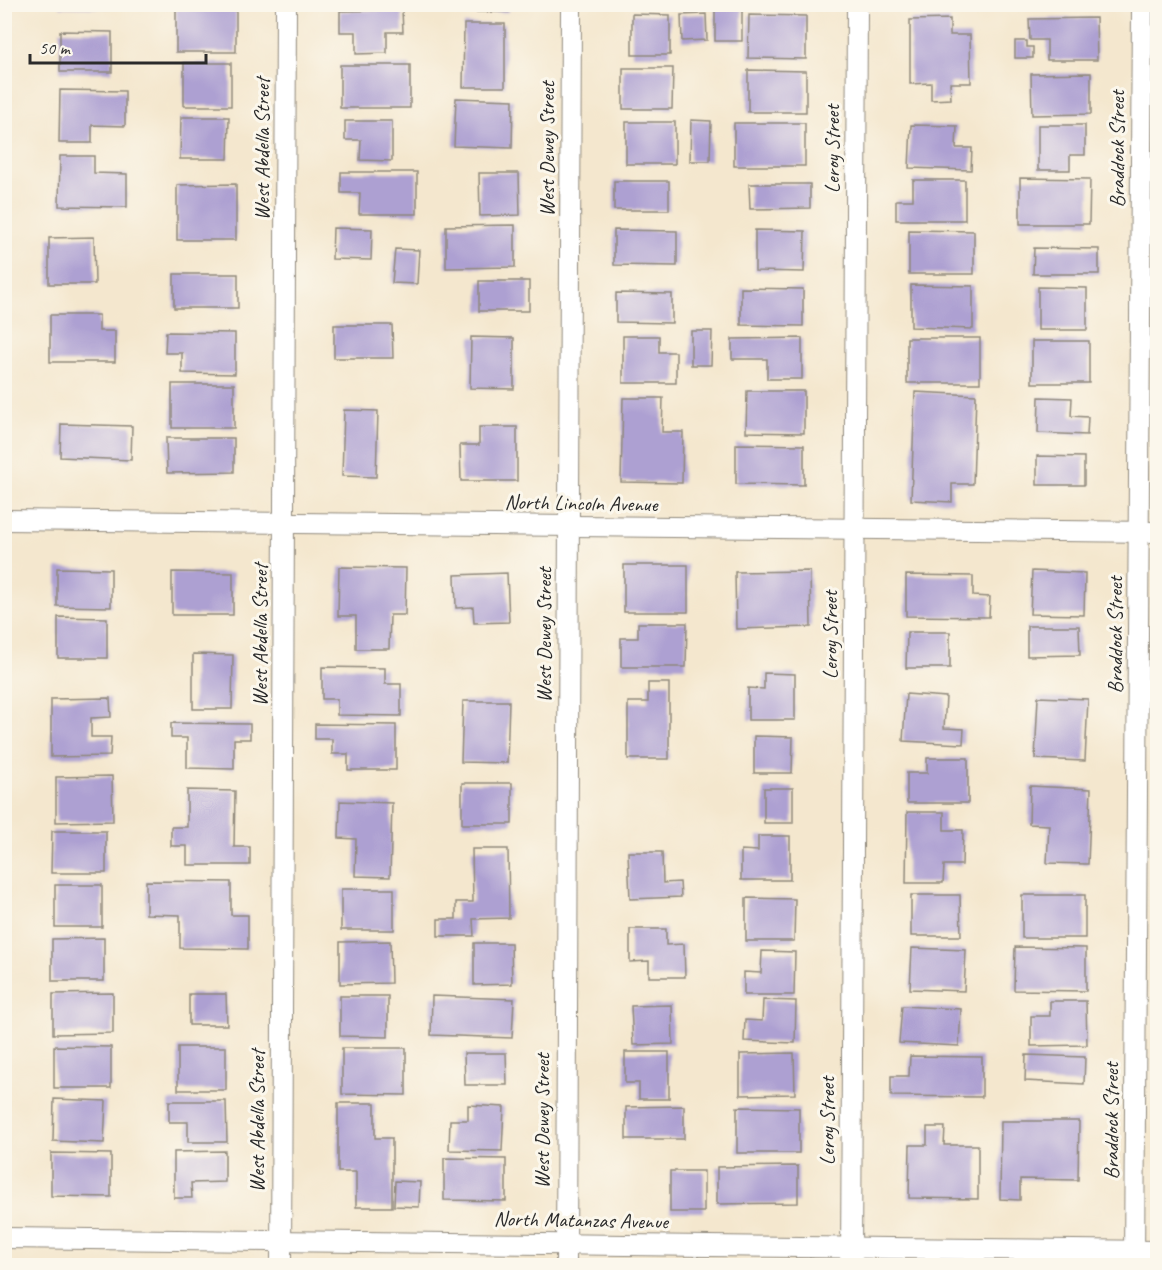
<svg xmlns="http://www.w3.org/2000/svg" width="1162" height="1270" font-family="Caveat,sans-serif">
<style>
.building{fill:#ada0d2}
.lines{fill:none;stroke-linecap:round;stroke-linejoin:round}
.street-casing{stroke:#90897c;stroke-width:22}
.street{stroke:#fff;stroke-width:20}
.labels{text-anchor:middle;stroke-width:6;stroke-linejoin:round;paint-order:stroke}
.street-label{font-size:21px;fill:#2b2b2b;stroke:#fbf7ec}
</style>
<rect width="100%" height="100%" fill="#fbf7ec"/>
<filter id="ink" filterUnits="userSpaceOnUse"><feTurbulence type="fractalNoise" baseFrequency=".0167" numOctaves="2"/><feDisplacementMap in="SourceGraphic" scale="12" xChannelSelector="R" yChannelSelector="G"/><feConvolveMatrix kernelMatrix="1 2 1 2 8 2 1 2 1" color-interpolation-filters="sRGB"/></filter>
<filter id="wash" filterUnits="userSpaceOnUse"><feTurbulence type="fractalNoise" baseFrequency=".008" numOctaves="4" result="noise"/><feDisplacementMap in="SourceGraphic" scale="24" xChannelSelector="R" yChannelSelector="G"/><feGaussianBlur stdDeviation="1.35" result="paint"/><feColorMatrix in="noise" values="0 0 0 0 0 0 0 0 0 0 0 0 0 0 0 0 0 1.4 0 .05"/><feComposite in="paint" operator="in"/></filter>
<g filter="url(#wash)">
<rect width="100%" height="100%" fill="#f4e7ce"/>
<g id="blocks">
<g class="building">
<polygon points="60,4 112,4 112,8 60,7"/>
<polygon points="478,4 509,4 509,12 477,12"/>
<rect x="1041" y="4" width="47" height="3"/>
<rect x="715" y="7" width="27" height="34"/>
<rect x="176" y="9" width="60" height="43"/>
<polygon points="402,10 403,32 387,32 387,53 356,54 356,32 340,32 340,11"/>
<polygon points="632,14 670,15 670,55 632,55"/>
<polygon points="706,14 707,40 682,41 681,15"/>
<polygon points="749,15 806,16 806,59 748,58"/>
<polygon points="1096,18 1097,60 1047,60 1047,40 1030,40 1029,19"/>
<polygon points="950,19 950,35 970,35 971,83 950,83 951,99 931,100 931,83 910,84 910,20"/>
<polygon points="464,24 505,24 505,87 463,87"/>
<polygon points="60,31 112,32 112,72 60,72"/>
<polygon points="1015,41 1027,41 1027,47 1033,47 1033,58 1015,58"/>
<rect x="184" y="63" width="47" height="43"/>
<rect x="340" y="65" width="70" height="43"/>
<polygon points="623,68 673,68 672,109 623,109"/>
<polygon points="748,70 806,71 806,112 748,112"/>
<polygon points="1091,73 1091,114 1032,115 1031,74"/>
<polygon points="60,90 125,91 125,126 92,125 92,143 59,143"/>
<polygon points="456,98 513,100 512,148 454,146"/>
<polygon points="181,117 229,117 228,159 180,159"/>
<polygon points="691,120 711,121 710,161 690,161"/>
<polygon points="345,121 392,121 392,161 360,160 361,140 345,140"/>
<rect x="626" y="122" width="49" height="42"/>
<rect x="734" y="123" width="71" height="43"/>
<polygon points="911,125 957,126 956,148 972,148 971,170 909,168"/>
<polygon points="1038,125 1085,125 1085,155 1070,155 1070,170 1038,170"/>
<polygon points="60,156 94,156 94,173 127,174 127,207 59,206"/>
<polygon points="341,172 417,172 417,214 359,214 360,193 341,193"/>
<polygon points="479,173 519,173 520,215 480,216"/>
<polygon points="1020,178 1090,179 1089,224 1020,224"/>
<polygon points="913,180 965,180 965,220 896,220 896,200 913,200"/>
<rect x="614" y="181" width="55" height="29"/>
<polygon points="236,184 236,240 177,240 177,185"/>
<polygon points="749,184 810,184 810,208 750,209"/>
<polygon points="515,225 515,267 446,268 446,226"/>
<polygon points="333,228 372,229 371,260 332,259"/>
<polygon points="614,230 677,231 677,266 614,265"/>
<polygon points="755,230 805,231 804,272 755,271"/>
<polygon points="909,230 974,231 974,274 909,274"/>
<polygon points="94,237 95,284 49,284 49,238"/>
<polygon points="1034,248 1099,249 1099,274 1033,274"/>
<polygon points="395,249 419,250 417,284 392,283"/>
<rect x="174" y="274" width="64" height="34"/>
<rect x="479" y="281" width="50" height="30"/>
<polygon points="911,285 973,286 973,329 911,327"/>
<polygon points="1038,287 1087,288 1087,330 1038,330"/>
<polygon points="741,288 803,289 803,326 741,325"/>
<polygon points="616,293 672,294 672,323 616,322"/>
<polygon points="50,315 99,315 99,331 115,331 115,362 50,362"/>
<polygon points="334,325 392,325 393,358 334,358"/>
<polygon points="691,331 712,331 711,365 691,365"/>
<polygon points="166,332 235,333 235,374 182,373 182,353 165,353"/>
<polygon points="623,336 659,336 659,352 676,352 676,383 623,383"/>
<polygon points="471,337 514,338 514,389 470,388"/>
<polygon points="802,338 802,379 767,379 767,359 732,359 732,339"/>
<rect x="907" y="338" width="73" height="45"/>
<rect x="1032" y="341" width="57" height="42"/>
<rect x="172" y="384" width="62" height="44"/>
<polygon points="747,391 804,391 804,433 746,432"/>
<polygon points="915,392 976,395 973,484 952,484 952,502 911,500"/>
<polygon points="1039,397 1072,398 1071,416 1088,417 1087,435 1038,433"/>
<polygon points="623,398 663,398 662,432 683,432 682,483 621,482"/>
<polygon points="344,410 378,411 376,477 342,476"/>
<polygon points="61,424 132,426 131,460 60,457"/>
<polygon points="479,427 517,427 517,481 461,481 460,445 479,445"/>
<polygon points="166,438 234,438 234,472 167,473"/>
<polygon points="736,444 804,445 804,485 736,484"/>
<polygon points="1037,456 1084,457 1084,485 1037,485"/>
<rect x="624" y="565" width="64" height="47"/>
<polygon points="339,567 406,568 405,615 390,615 389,649 356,649 356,616 338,616"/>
<polygon points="57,568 111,569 111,607 57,606"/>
<polygon points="810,571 811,627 736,629 735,572"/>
<polygon points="1032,571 1085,573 1084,615 1030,614"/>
<polygon points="172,572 233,573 233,615 172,615"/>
<polygon points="507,573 509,622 474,623 473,607 456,608 455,575"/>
<polygon points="906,575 973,576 973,596 990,597 989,617 906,616"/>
<polygon points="58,617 107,618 107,658 58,658"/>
<polygon points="638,623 687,623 686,667 621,667 621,638 638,638"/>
<polygon points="1027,626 1079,626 1080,655 1027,656"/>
<polygon points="907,632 950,632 950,668 906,668"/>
<polygon points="193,654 233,655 232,709 193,709"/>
<polygon points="322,667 385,668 385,684 401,684 401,716 337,715 337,699 322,699"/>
<polygon points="764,673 795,674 795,720 748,720 748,688 764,689"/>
<polygon points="648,683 669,683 669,759 628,759 628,702 648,702"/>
<polygon points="906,694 946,697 944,728 964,729 963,744 903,741"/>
<polygon points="1038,697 1088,699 1085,761 1035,759"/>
<polygon points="110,698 111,717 91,718 91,737 111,737 110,756 51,757 51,699"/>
<polygon points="463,701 509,701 507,763 461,762"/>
<polygon points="171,723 250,724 250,739 234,739 234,769 187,768 187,738 171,738"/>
<polygon points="315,724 396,725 396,770 348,770 348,754 332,754 332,739 315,739"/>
<polygon points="754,736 793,737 792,773 754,773"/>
<polygon points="927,758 968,758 968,803 907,803 907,773 927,773"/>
<polygon points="112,776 113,821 56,822 56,777"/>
<rect x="462" y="783" width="50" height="41"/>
<polygon points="1030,786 1091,789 1088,864 1047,863 1049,825 1029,824"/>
<rect x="764" y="788" width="29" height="35"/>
<polygon points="187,790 235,791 234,847 250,847 250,865 187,865 187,846 171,846 171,827 187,827"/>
<polygon points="340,801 392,803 390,877 355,876 356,839 339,838"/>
<polygon points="907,812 944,812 944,830 963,830 962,865 944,865 943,883 906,883"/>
<polygon points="52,831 106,831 106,873 51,873"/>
<polygon points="758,836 790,836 790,880 741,880 741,850 758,851"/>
<polygon points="472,849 508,849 509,918 473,919 474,936 438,936 438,919 456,919 456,902 473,902"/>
<polygon points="628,852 662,852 663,883 680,882 681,897 630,899"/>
<polygon points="146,881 231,882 231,915 248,915 248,949 180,948 180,915 146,914"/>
<rect x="55" y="885" width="47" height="42"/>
<rect x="341" y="889" width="53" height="41"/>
<polygon points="911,895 960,895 961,936 911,936"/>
<rect x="1022" y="895" width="63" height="43"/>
<polygon points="746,898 795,899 794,941 746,941"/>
<polygon points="630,929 666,929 666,945 684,944 685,977 649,977 649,961 630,962"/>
<polygon points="104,938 104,981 52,981 52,939"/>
<polygon points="390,941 391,983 340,984 340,942"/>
<polygon points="474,943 511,943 512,984 474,985"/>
<polygon points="1015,947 1086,948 1086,991 1014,990"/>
<polygon points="912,948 966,950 964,991 910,989"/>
<polygon points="762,951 795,952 794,995 744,995 744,972 761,973"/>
<polygon points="113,993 113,1033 53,1034 53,994"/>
<polygon points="189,994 226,994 227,1025 189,1025"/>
<polygon points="340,996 388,996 388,1037 340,1036"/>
<polygon points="432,996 514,999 512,1038 431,1035"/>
<polygon points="763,1000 796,1001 795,1043 744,1041 745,1020 762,1021"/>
<polygon points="1050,1001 1086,1001 1087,1045 1031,1046 1031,1016 1050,1016"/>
<polygon points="672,1005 673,1044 633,1045 631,1006"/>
<polygon points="902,1006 961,1009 959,1046 899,1043"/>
<polygon points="54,1046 111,1047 111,1088 54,1088"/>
<rect x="178" y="1047" width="48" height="43"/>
<polygon points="342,1048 406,1048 406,1095 342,1094"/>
<polygon points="625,1052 669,1052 669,1099 639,1099 639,1083 625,1083"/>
<polygon points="464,1053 506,1053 507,1085 465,1085"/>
<polygon points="794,1053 795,1094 740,1095 740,1054"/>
<polygon points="1026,1055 1085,1057 1084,1084 1025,1081"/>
<polygon points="910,1056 982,1057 982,1097 891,1096 891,1076 909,1076"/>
<polygon points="54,1099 106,1101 104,1143 53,1141"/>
<polygon points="169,1101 226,1101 227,1142 188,1142 188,1122 169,1122"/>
<polygon points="338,1103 375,1103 375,1138 392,1138 392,1207 356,1207 356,1172 338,1172"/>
<polygon points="468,1105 504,1107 502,1151 449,1150 450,1120 468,1120"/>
<polygon points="684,1106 684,1139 626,1139 626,1107"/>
<polygon points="737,1107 799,1108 799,1153 737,1153"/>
<polygon points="1001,1121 1079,1121 1078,1180 1020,1179 1020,1200 1000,1199"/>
<polygon points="927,1127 945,1127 944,1145 978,1145 978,1199 909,1198 910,1145 927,1145"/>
<polygon points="225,1151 225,1182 191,1183 192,1198 174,1198 174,1152"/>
<polygon points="51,1153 111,1154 111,1197 51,1196"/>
<polygon points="444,1158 506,1159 506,1201 444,1200"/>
<polygon points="798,1166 798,1203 717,1204 717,1167"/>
<rect x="670" y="1171" width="34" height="41"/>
<polygon points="395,1181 420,1182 419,1207 394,1206"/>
</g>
</g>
</g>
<g filter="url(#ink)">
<use href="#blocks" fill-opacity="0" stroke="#90897c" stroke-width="1.5"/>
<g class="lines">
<defs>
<g id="street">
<polyline points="4,520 1158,532"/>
<polyline points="4,1238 1158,1251"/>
<polyline points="281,1266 286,4"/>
<polyline points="566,1266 571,4"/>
<polyline points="851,1266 857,4"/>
<polyline points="1134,1266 1142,4"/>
</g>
</defs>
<use href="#street" class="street-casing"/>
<use href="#street" class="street"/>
</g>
</g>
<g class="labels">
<g class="street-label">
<text transform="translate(262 149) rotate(-90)" y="7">West Abdella Street</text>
<text transform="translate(547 149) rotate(-90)" y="7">West Dewey Street</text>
<text transform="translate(832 149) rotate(-90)" y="7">Leroy Street</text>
<text transform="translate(1117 149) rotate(-90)" y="7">Braddock Street</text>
<text transform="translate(581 503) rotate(1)" y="7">North Lincoln Avenue</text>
<text transform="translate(260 635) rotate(-90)" y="7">West Abdella Street</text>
<text transform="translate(544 635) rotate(-90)" y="7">West Dewey Street</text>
<text transform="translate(830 635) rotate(-90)" y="7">Leroy Street</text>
<text transform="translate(1115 635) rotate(-90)" y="7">Braddock Street</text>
<text transform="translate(257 1121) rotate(-90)" y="7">West Abdella Street</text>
<text transform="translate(542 1121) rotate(-90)" y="7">West Dewey Street</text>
<text transform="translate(827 1121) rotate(-90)" y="7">Leroy Street</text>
<text transform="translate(1111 1121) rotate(-90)" y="7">Braddock Street</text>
<text transform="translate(581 1220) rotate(1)" y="7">North Matanzas Avenue</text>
</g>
</g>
<rect width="1162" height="1270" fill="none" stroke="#fbf7ec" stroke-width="24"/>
<path d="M30 54v9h176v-9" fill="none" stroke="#2b2b2b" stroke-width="3"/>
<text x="39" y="54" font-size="18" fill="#2b2b2b" stroke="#fbf7ec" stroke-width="4.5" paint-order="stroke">50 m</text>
</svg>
